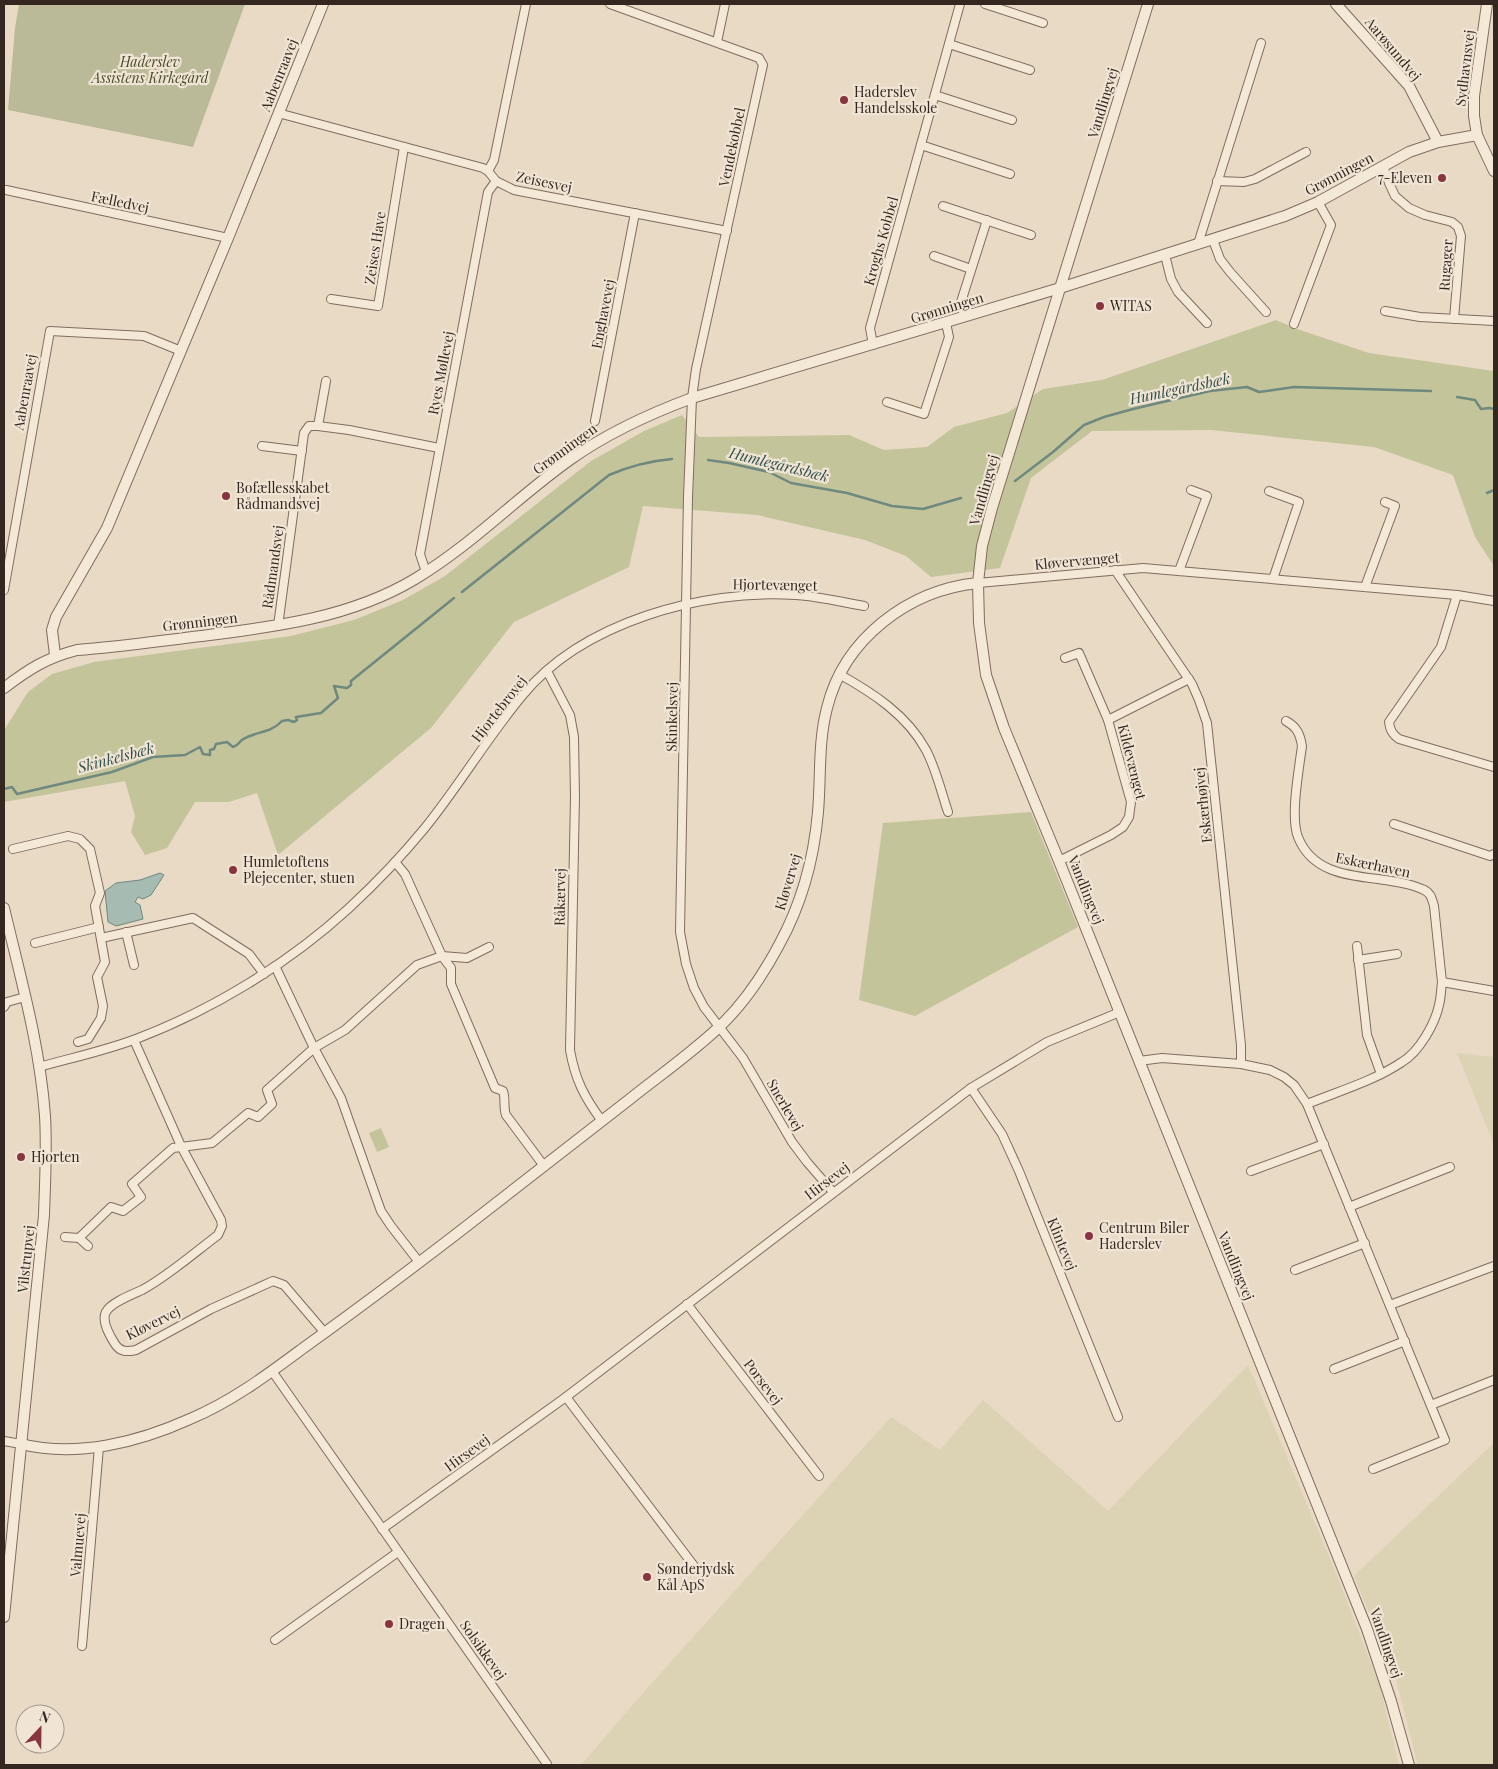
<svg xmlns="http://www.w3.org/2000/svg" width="1498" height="1769" font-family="'Playfair Display',serif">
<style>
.farmland{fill:#dcd2b4}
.green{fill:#c4c49b}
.cemetery{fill:#baba99}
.water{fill:#a6bcb3;stroke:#6e897f}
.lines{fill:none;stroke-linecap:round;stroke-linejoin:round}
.stream{stroke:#6e897f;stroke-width:2.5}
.minor-casing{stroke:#816c5e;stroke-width:10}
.tertiary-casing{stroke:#816c5e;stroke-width:12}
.minor{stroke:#f4e8d7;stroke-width:8}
.tertiary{stroke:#f4e8d7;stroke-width:10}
.poi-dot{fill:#88353f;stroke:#f0e5d4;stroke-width:2}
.labels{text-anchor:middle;stroke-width:4.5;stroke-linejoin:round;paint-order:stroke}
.street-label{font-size:14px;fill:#33271f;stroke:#f0e5d4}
.park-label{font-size:14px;font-style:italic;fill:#474c29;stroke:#f0e5d4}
.poi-label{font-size:14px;fill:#33271f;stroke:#f0e5d4;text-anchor:start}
.water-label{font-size:15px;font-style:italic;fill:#31504b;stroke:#f0e5d4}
</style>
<rect width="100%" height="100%" fill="#e8dac5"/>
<g class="farmland">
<polygon points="1457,1053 1494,1057 1494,1145"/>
<polygon points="1248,1365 1338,1578 1380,1687 1399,1765 581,1765 642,1694 891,1417 940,1450 983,1400 1108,1511"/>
<polygon points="1494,1443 1494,1765 1418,1765 1395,1676 1354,1576"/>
</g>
<g class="green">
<polygon points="1276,320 1297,329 1369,353 1494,371 1494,566 1475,537 1453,475 1374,447 1211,430 1092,431 1031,478 1000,568 931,577 906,556 865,540 757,515 643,506 629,567 514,622 431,728 278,855 257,793 229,802 195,802 167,848 145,855 131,832 135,816 125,781 4,802 4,730 28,692 52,674 94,662 291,636 354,620 403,600 445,576 591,461 644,431 682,415 699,437 849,435 884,450 927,447 954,427 1007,413 1043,389 1102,380"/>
<polygon points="1031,812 1078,927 915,1016 859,1000 883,823"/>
<polygon points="381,1128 389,1147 377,1152 369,1133"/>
</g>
<polygon class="cemetery" points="19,4 245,4 193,147 8,110 15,28"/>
<polygon class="water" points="160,873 164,875 151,895 143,899 138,897 135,902 140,905 143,919 116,926 108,922 105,891 116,883 140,880"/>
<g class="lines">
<g class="stream">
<polyline points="1457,397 1475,400 1481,409 1489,408 1494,409"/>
<polyline points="708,460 729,463 769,472 791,483 847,493 892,506 923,509 961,498"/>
<polyline points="1015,481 1053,452 1084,425 1104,417 1133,409 1210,391 1247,387 1259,392 1294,387 1431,391"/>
<polyline points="1487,493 1494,490"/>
<path d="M 462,592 L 609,475 C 630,466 649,461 672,459"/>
<path d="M 4,789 L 12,787 L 17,794 L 112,772 L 153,757 L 185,755 L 200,747 L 203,754 L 210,755 L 210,750 L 214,749 L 216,744 L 227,742 L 233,747 C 239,745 238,743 242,740 C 255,731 270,734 282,721 L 288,720 L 294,722 L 297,720 L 296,717 L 321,713 L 338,698 L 334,686 L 347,688 L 351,685 L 351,681 L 454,598"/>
</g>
<defs>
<g id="minor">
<polyline points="610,4 759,58 763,65 696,369 692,398 688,497 680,932 686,964 694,988 704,1007 743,1058 792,1142 807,1162 833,1192"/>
<polyline points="985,4 1043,23"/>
<polyline points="717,42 725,4"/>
<polyline points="949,44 1030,70"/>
<polyline points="935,95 1012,120"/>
<polyline points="278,113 483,168 488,171 496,181 514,190 727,231"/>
<polyline points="921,145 1010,174"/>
<polyline points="1383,166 1389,183 1395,196 1409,208 1425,215 1452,222 1458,227 1461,236 1454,319"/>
<polyline points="488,171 494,160 526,4"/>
<polyline points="1217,181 1244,182 1255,179 1306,152"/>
<polyline points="6,190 228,238"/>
<polyline points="943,206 1031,235"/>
<polyline points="1213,240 1220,259 1230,272 1266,312"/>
<polyline points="1198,244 1261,43"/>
<polyline points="1165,255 1171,279 1178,292 1207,323"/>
<polyline points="934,256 971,269"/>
<polyline points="331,299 378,306 404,147"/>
<polyline points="1385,311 1420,317 1494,321"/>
<polyline points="964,316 961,302 987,220"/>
<polyline points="1294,324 1331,225 1318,202"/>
<polyline points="873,345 870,328 960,4"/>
<polyline points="887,402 924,414 949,337 946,323"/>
<polyline points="595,421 635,213"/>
<polyline points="318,426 326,381"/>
<polyline points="262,446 302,451"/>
<polyline points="1269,491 1299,502 1273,579"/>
<polyline points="1115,570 1192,684 1199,700 1207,723 1241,1045 1241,1064"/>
<polyline points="1179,571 1207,496 1191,490"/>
<polyline points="426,572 420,554 488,192 496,181"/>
<polyline points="978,583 1143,568 1457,595 1494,601"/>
<polyline points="1365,587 1395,506 1385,502"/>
<polyline points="4,590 50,331 144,336 181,351"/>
<path d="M 1457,595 L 1441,647 L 1389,722 C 1390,730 1392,734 1399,739 L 1494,767"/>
<polyline points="278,626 304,433 309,426 318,426 349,430 439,448"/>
<path d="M 547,671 L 570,715 L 574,737 L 575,797 L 570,1050 C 575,1079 584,1097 602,1121"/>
<path d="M 839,674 C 873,693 907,715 926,750 C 936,769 941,791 948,812"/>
<polyline points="1108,720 1189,679"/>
<path d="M 1286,721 C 1297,727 1300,734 1302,746 C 1299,769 1290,817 1298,837 C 1317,885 1375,873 1414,886 C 1420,888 1427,890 1430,895 C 1432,898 1433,903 1434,906 L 1442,982"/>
<polyline points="1394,824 1490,856 1494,854"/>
<polyline points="13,849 68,836 80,839 90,849 100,893 95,906 105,962 97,977 103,1006 101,1018 88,1039 78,1042"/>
<polyline points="1059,861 1111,835 1123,827 1129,817 1131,802 1108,720 1079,653 1065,658"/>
<path d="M 395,862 L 405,874 L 442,956 L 451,968 L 451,984 L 495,1088 L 503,1091 C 506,1100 503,1107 506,1115 L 544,1166"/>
<polyline points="126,932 134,965"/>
<polyline points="101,938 193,918 249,954 264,974"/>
<polyline points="35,943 99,927"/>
<polyline points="1357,946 1367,1035 1381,1074"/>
<polyline points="1358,960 1397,954"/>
<polyline points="275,966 314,1048 341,1098 381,1211 391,1226 419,1262"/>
<polyline points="4,1007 7,1002 25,997"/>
<path d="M 134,1040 L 181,1146 L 221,1220 L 222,1226 L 218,1235 C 194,1253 168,1276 142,1290 C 133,1294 110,1303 106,1312 C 101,1321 110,1336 115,1344 C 120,1352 127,1352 136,1350 L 211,1309 L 273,1281 L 284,1285 L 325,1333"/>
<polyline points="1139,1061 1162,1058 1241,1064 1270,1070 1284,1077 1294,1085 1307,1104 1445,1440 1373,1469"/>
<path d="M 39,1067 C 71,1058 104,1051 136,1039 C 212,1010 288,964 348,909 C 375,884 401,857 424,829 C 459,786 487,738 522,696 C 582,622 703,589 795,595 C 818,596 841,602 864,606"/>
<polyline points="971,1088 1002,1134 1019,1171 1118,1417"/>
<path d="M 1307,1104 C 1339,1091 1374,1081 1402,1062 C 1419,1052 1435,1024 1439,1005 C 1441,998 1441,990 1442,982 L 1494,991"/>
<polyline points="1251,1171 1324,1144"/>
<polyline points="1349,1207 1450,1167"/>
<polyline points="65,1237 79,1238 111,1207 123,1211 141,1197 132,1184 173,1148 212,1143 248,1113 258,1117 272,1104 267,1090 314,1048 345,1030 417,965 442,956 467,958 489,947"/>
<polyline points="79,1238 88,1246"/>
<polyline points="1295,1270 1365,1243"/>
<polyline points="687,1304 819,1476"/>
<polyline points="1390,1305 1494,1266"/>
<polyline points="1334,1369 1405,1341"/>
<polyline points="272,1371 547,1764"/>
<polyline points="566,1397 694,1566"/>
<polyline points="1431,1405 1494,1380"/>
<polyline points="4,1441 21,1444"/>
<polyline points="382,1529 566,1397 971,1088 1047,1042 1120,1012"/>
<polyline points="275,1640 398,1552"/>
<polyline points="82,1646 99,1447"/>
</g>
<g id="tertiary">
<polyline points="1148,4 992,508 982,546 978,583 979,623 986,675 1004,728 1059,861 1367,1629 1391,1701 1409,1765"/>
<polyline points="1336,4 1409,86 1438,142"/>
<polyline points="1487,4 1474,96 1474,116 1477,135 1494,171"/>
<polyline points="55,655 52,630 56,617 107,528 228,238 323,4"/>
<path d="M 4,688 C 29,669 46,658 77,650 C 118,647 159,641 201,636 C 274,627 350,618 415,579 C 472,545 517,497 571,459 C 609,432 649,414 692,398 L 1060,288 L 1285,216 L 1318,202 L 1409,152 L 1438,142 L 1477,135"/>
<path d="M 4,908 C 20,976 40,1045 45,1116 C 47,1149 45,1182 44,1215 L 4,1617"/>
<path d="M 21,1444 C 77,1458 139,1442 190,1419 C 231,1402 267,1375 302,1349 C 355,1311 407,1272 459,1232 C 516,1188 573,1144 630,1099 C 659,1076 690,1054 717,1029 C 742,1006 763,975 779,945 C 801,905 814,858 818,812 C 821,778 818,742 827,708 C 844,639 908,590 978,583"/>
</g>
</defs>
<use href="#minor" class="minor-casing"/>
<use href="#tertiary" class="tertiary-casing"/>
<use href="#minor" class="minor"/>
<use href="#tertiary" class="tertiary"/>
</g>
<g class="poi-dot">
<circle cx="844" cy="100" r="5"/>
<circle cx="1442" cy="178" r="5"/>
<circle cx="1100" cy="306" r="5"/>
<circle cx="226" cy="496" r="5"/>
<circle cx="233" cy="870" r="5"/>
<circle cx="21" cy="1157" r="5"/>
<circle cx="1089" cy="1236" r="5"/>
<circle cx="647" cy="1577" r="5"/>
<circle cx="389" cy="1624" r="5"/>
</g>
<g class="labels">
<g class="street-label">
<text transform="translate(1393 49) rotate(50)" y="5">Aarøsundvej</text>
<text transform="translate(1465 68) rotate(-83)" y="5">Sydhavnsvej</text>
<text transform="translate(279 75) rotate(-68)" y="5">Aabenraavej</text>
<text transform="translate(1103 103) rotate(-73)" y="5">Vandlingvej</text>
<text transform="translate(732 147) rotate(-78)" y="5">Vendekobbel</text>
<text transform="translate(1339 174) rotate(-28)" y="5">Grønningen</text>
<text transform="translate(544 182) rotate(12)" y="5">Zeisesvej</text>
<text transform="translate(120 202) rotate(12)" y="5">Fælledvej</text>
<text transform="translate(881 241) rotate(-74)" y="5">Kroghs Kobbel</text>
<text transform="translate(375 248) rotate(-81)" y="5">Zeises Have</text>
<text transform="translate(1446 265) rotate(-86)" y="5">Rugager</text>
<text transform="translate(947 308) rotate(-17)" y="5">Grønningen</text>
<text transform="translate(603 314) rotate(-79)" y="5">Enghavevej</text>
<text transform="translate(441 373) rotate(-79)" y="5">Ryes Møllevej</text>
<text transform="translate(25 392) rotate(-80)" y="5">Aabenraavej</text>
<text transform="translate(565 449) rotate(-36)" y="5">Grønningen</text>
<text transform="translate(984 490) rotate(-74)" y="5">Vandlingvej</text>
<text transform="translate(1077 561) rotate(-5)" y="5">Kløvervænget</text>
<text transform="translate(273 567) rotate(-82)" y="5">Rådmandsvej</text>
<text transform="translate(775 585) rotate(1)" y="5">Hjortevænget</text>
<text transform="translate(200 622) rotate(-7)" y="5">Grønningen</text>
<text transform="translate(499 709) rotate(-52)" y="5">Hjortebrovej</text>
<text transform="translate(672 717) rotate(-89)" y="5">Skinkelsvej</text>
<text transform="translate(1132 762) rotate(76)" y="5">Kildevænget</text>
<text transform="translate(1203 805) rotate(-96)" y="5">Eskærhøjvej</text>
<text transform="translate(1373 865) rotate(12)" y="5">Eskærhaven</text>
<text transform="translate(788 882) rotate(-73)" y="5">Kløvervej</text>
<text transform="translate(1086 890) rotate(68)" y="5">Vandlingvej</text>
<text transform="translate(560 897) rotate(-89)" y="5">Råkærvej</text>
<text transform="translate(785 1105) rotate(60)" y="5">Snerlevej</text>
<text transform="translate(827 1181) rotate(-37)" y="5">Hirsevej</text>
<text transform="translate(1062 1244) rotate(68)" y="5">Klintevej</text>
<text transform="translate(26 1259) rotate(-84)" y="5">Vilstrupvej</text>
<text transform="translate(1236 1266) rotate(68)" y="5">Vandlingvej</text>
<text transform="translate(153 1323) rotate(-26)" y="5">Kløvervej</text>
<text transform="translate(763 1382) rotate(53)" y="5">Porsevej</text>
<text transform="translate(467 1453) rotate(-36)" y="5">Hirsevej</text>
<text transform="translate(78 1545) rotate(-85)" y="5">Valmuevej</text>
<text transform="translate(1386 1643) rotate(71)" y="5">Vandlingvej</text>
<text transform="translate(483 1650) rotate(55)" y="5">Solsikkevej</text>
</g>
<g class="park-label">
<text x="150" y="67">Haderslev<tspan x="150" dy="16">Assistens Kirkegård</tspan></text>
</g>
<g class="poi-label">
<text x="854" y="97">Haderslev<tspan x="854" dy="16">Handelsskole</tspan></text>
<text x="1432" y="183" text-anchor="end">7-Eleven</text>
<text x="1110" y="311">WITAS</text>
<text x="236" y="493">Bofællesskabet<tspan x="236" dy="16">Rådmandsvej</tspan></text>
<text x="243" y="867">Humletoftens<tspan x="243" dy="16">Plejecenter, stuen</tspan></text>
<text x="31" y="1162">Hjorten</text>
<text x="1099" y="1233">Centrum Biler<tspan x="1099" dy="16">Haderslev</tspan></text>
<text x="657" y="1574">Sønderjydsk<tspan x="657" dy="16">Kål ApS</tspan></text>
<text x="399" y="1629">Dragen</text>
</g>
<g class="water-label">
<text transform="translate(1180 389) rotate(-12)" y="5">Humlegårdsbæk</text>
<text transform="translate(779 465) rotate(14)" y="5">Humlegårdsbæk</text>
<text transform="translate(116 758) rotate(-15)" y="5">Skinkelsbæk</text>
</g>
</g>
<rect width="1498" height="1769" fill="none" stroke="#33271f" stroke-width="10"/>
<g transform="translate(40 1729) rotate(22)"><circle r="24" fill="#f0e5d4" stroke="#a4998c"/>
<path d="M0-4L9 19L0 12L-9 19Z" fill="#88353f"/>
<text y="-8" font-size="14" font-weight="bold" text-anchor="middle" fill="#33271f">N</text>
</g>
</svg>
